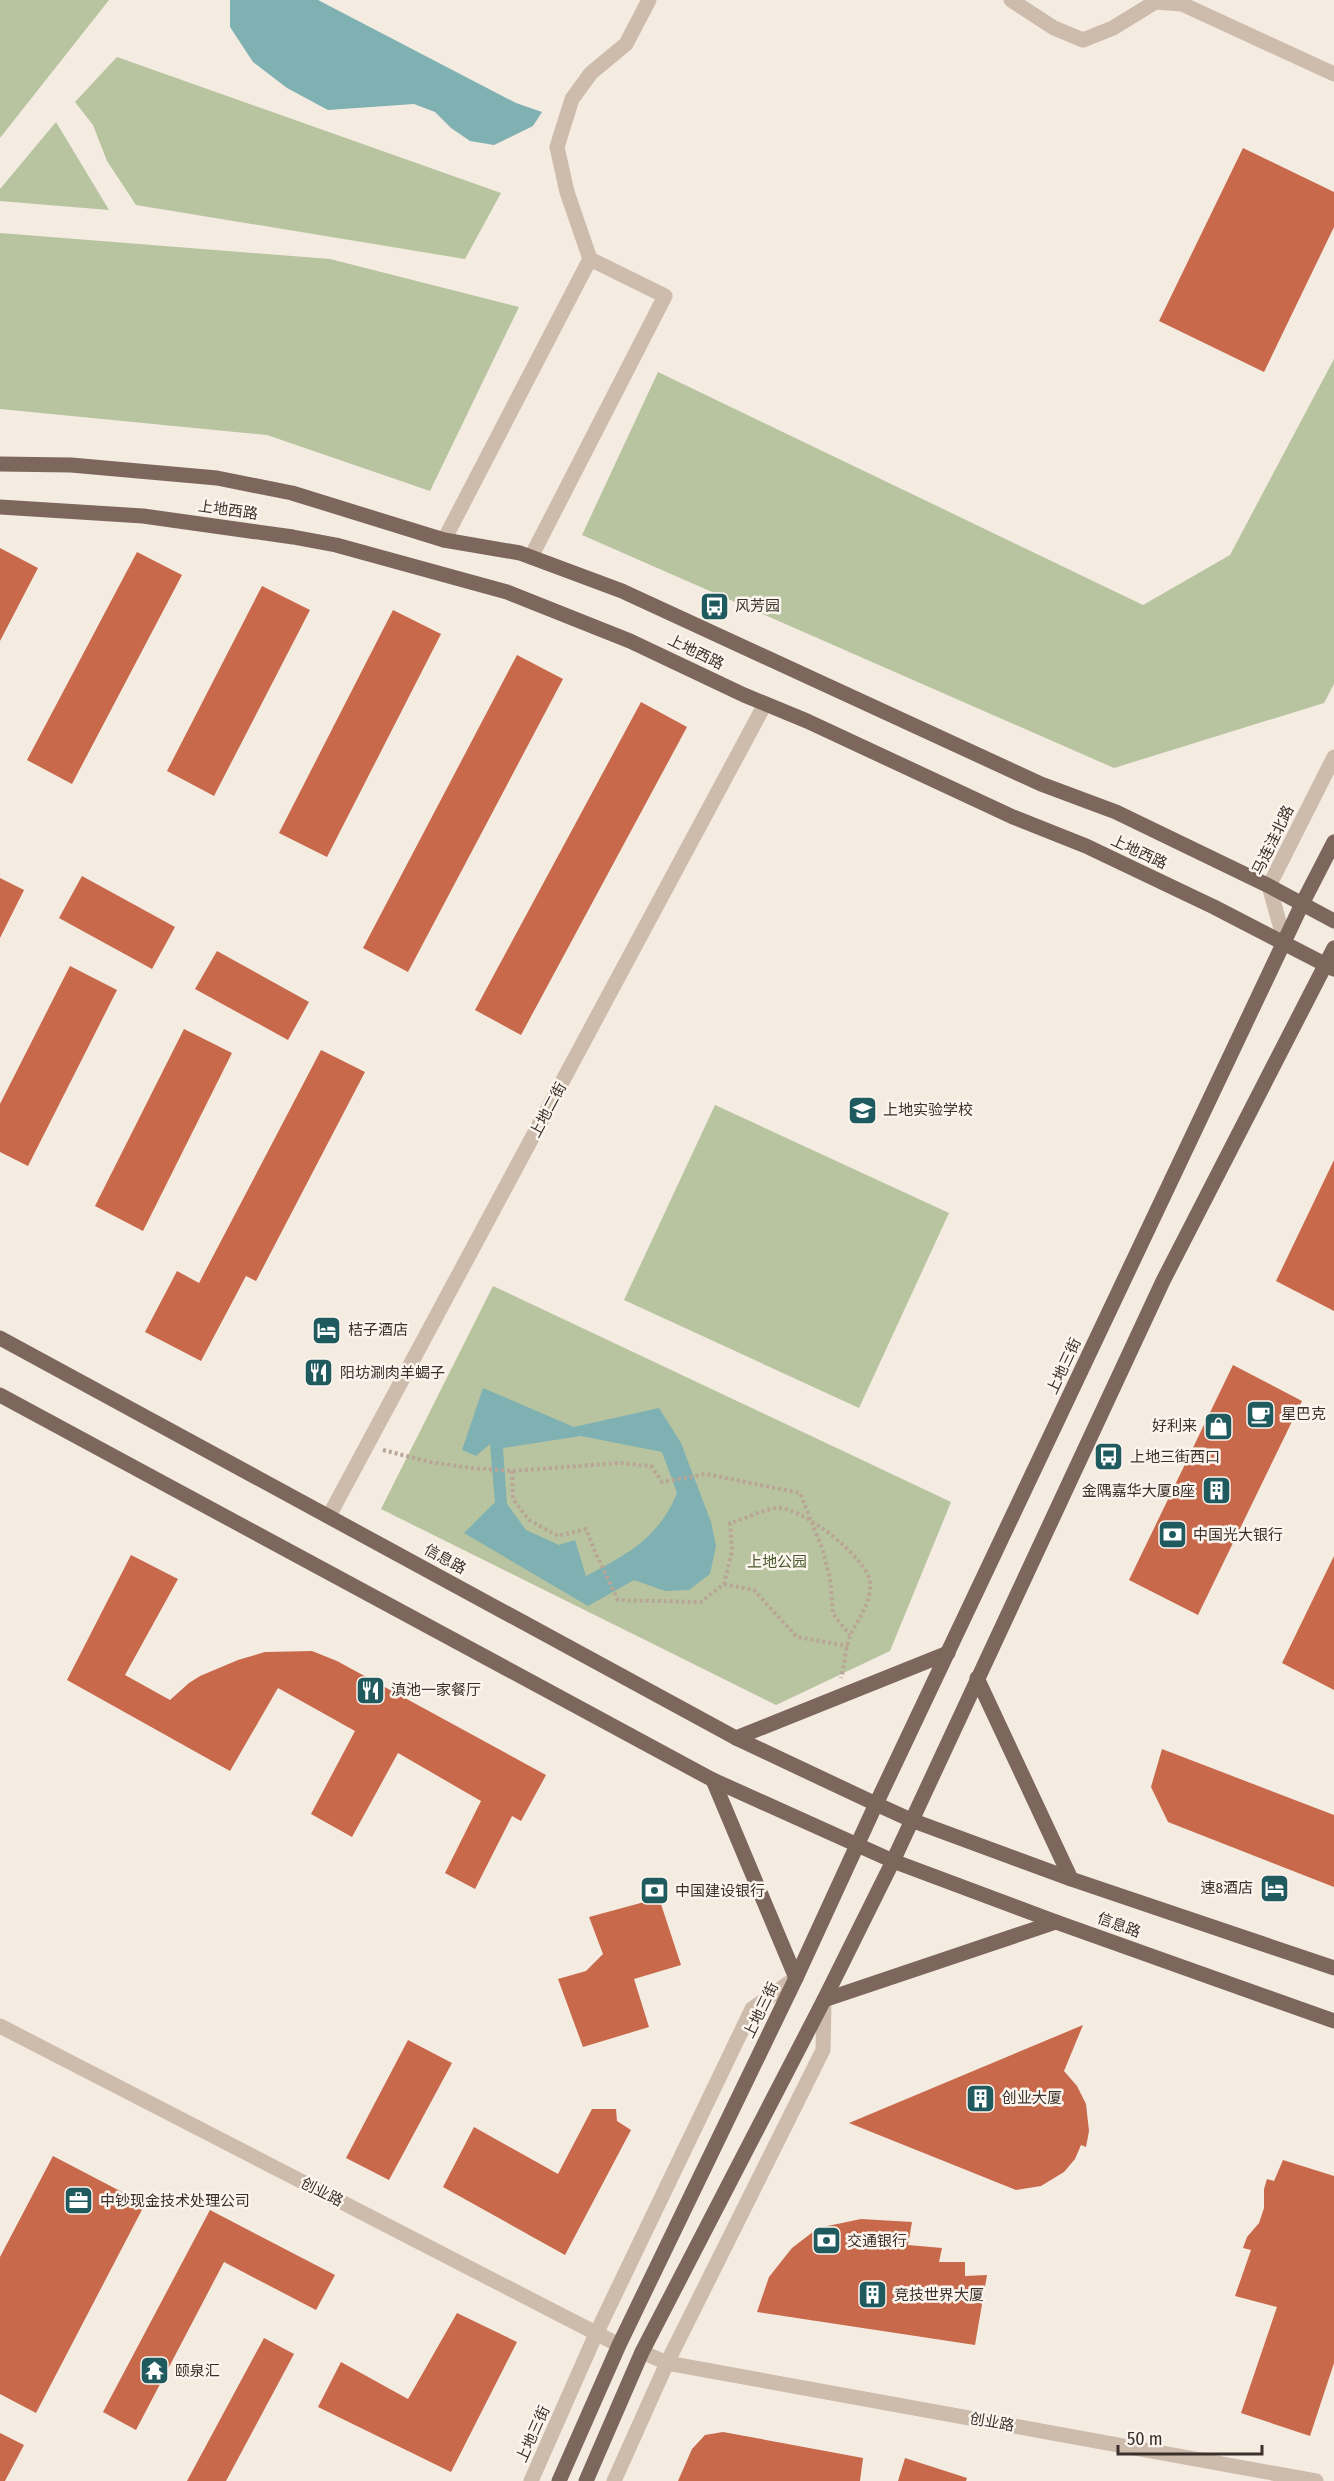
<svg xmlns="http://www.w3.org/2000/svg" width="1334" height="2481" font-family="'Fira Sans Condensed','Noto Sans SC',sans-serif">
<style>
.green{fill:#b8c4a0}
.water{fill:#7fb0b2;fill-rule:evenodd}
.building{fill:#c8694b}
.lines{fill:none;stroke-linecap:round;stroke-linejoin:round}
.path{stroke:#b9a596;stroke-width:4;stroke-dasharray:3 3;stroke-linecap:butt}
.minor{stroke:#cdbbac;stroke-width:15}
.major{stroke:#7d675c;stroke-width:15}
.labels{text-anchor:middle;stroke-width:5;stroke-linejoin:round;paint-order:stroke}
.street-label{font-size:15px;fill:#3b302b;stroke:#fbf5ee}
.poi-label{font-size:15px;fill:#3b302b;stroke:#fbf5ee;text-anchor:start}
.park-label{font-size:15px;fill:#4a5a2e;stroke:#fbf5ee}
</style>
<rect width="100%" height="100%" fill="#f4ebe1"/>
<g class="green">
<polygon points="0,0 109,0 0,138"/>
<polygon points="117,57 501,193 465,259 136,205 107,161 93,125 75,102"/>
<polygon points="56,122 109,210 0,201 0,189"/>
<polygon points="0,233 330,259 519,307 430,491 267,435 0,409"/>
<polygon points="1334,359 1334,684 1324,703 1114,768 582,535 658,372 1143,605 1230,555"/>
<polygon points="715,1105 949,1213 859,1408 624,1300"/>
<polygon points="493,1286 951,1502 890,1651 776,1705 381,1509"/>
</g>
<g class="water">
<polygon points="230,0 318,0 516,103 542,112 533,126 494,145 470,141 451,128 435,112 414,104 328,110 287,88 253,62 230,27"/>
<path d="M 483,1388 L 574,1427 L 659,1408 L 681,1443 L 711,1522 L 716,1546 L 710,1574 L 689,1590 L 665,1591 L 634,1580 L 588,1606 L 464,1533 L 495,1502 L 490,1444 L 476,1456 L 462,1450 ZM 581,1436 L 662,1452 L 677,1493 C 659,1538 626,1555 586,1576 L 575,1540 L 559,1545 L 526,1530 L 507,1504 L 503,1448 Z"/>
</g>
<g class="building">
<polygon points="1243,148 1334,192 1334,227 1264,372 1159,321"/>
<polygon points="0,548 38,568 0,641"/>
<polygon points="137,552 182,575 72,784 27,760"/>
<polygon points="262,586 310,610 214,796 167,771"/>
<polygon points="393,610 441,634 327,857 279,833"/>
<polygon points="517,655 563,679 408,972 363,948"/>
<polygon points="641,702 687,727 521,1035 475,1010"/>
<polygon points="82,876 175,927 152,969 59,918"/>
<polygon points="0,878 24,890 0,938"/>
<polygon points="217,951 309,1002 288,1040 195,989"/>
<polygon points="70,966 117,990 28,1166 0,1152 0,1104"/>
<polygon points="184,1029 232,1053 143,1231 95,1206"/>
<polygon points="321,1050 365,1072 256,1281 246,1276 201,1361 145,1332 177,1271 199,1283"/>
<polygon points="1334,1160 1334,1311 1276,1281"/>
<polygon points="1233,1365 1302,1401 1198,1615 1129,1580"/>
<polygon points="131,1555 178,1579 125,1675 170,1700 189,1683 200,1676 238,1660 265,1652 312,1651 337,1661 546,1775 521,1821 512,1816 475,1889 445,1873 481,1801 398,1753 352,1837 311,1814 355,1731 278,1688 230,1771 67,1680"/>
<polygon points="1334,1556 1334,1690 1282,1663"/>
<polygon points="1162,1749 1334,1815 1334,1887 1168,1822 1151,1787"/>
<polygon points="659,1898 681,1965 634,1979 649,2027 583,2047 558,1979 586,1971 603,1954 589,1917"/>
<polygon points="1083,2025 1064,2071 1077,2086 1086,2104 1089,2131 1086,2147 1081,2145 1075,2159 1064,2172 1041,2186 1016,2190 849,2123"/>
<polygon points="408,2040 452,2063 389,2180 346,2158"/>
<polygon points="592,2109 616,2109 617,2121 631,2130 565,2255 443,2187 474,2127 558,2174"/>
<polygon points="53,2156 145,2204 36,2413 0,2394 0,2257"/>
<polygon points="1283,2160 1334,2176 1334,2363 1310,2436 1241,2413 1277,2307 1235,2296 1251,2250 1243,2248 1247,2237 1259,2223 1264,2208 1264,2189 1267,2179 1274,2181"/>
<polygon points="210,2210 335,2275 316,2310 224,2262 136,2430 103,2412"/>
<polygon points="861,2219 912,2222 908,2245 942,2248 939,2262 965,2262 965,2276 987,2275 975,2345 757,2312 769,2277 792,2248 818,2228"/>
<polygon points="457,2313 517,2342 451,2472 318,2407 341,2362 408,2399"/>
<polygon points="264,2338 294,2354 226,2481 187,2481"/>
<polygon points="723,2432 863,2458 860,2481 678,2481 692,2449 705,2435"/>
<polygon points="0,2433 24,2445 5,2481 0,2481"/>
<polygon points="905,2458 967,2478 966,2481 898,2481"/>
</g>
<g class="lines">
<g class="path">
<polyline points="383,1450 430,1462 471,1468 512,1471 618,1463 651,1466 662,1482 706,1474 800,1493 822,1548 830,1578 833,1614 850,1635"/>
<path d="M 512,1471 L 513,1499 L 529,1520 L 558,1536 L 586,1529 L 596,1554 L 618,1600 L 701,1602 L 724,1584 L 732,1552 L 730,1523 C 745,1519 763,1509 778,1508 C 802,1507 869,1559 870,1583 C 871,1604 859,1617 851,1634 C 845,1647 845,1664 841,1678"/>
<polyline points="724,1584 754,1590 797,1637 848,1646"/>
</g>
<g class="minor">
<polyline points="1011,0 1054,28 1083,40 1113,28 1155,2 1182,4 1334,74"/>
<polyline points="590,259 567,192 557,147 572,99 591,73 626,44 649,0"/>
<polyline points="444,540 590,259 665,296 531,557"/>
<polyline points="1285,943 1269,886 1334,757"/>
<polyline points="329,1516 765,704"/>
<polyline points="0,2026 619,2345"/>
<polyline points="642,2352 667,2363 1316,2481"/>
<polyline points="531,2481 596,2334 752,2009 796,1978"/>
<polyline points="614,2481 667,2363 823,2050 824,2000"/>
</g>
<g class="major">
<polyline points="0,464 71,465 217,478 292,493 444,540 520,553 622,591 1041,784 1116,812 1269,886 1334,921"/>
<polyline points="0,507 143,516 293,537 336,545 507,592 630,641 744,695 807,721 1013,817 1086,846 1214,907 1334,969"/>
<polyline points="0,1338 736,1738 876,1804 911,1820 1071,1879 1334,1968"/>
<polyline points="0,1395 713,1780 893,1861 1056,1922 1334,2021"/>
<polyline points="977,1678 1071,1879"/>
<polyline points="736,1738 948,1653"/>
<polyline points="713,1780 796,1978"/>
<polyline points="824,2000 1056,1922"/>
<polyline points="559,2481 619,2345 796,1978 876,1804 1302,904 1334,842"/>
<polyline points="586,2481 642,2352 824,2000 893,1861 1163,1281 1334,948"/>
</g>
</g>
<defs>
<symbol id="bus-square" viewBox="-11 -11 22 22"><rect x="-9" y="-9" width="18" height="18" rx="4" fill="#1f5a5e" stroke="#fbf5ee"/><path d="M-5-6H5V4H4V6H2V4H-2V6H-4V4H-5ZM-3.5-4V0h7V-4ZM-3.5 1.2v1.5H-2V1.2ZM2 1.2v1.5H3.5V1.2Z" fill="#fff"/></symbol>
<symbol id="school-square" viewBox="-11 -11 22 22"><rect x="-9" y="-9" width="18" height="18" rx="4" fill="#1f5a5e" stroke="#fbf5ee"/><path d="M0-5L7-2L0 1L-7-2ZM-4 1L0 2.5L4 1V4Q0 6-4 4Z" fill="#fff"/></symbol>
<symbol id="hotel-square" viewBox="-11 -11 22 22"><rect x="-9" y="-9" width="18" height="18" rx="4" fill="#1f5a5e" stroke="#fbf5ee"/><path d="M-6-4.5h1.5V1H6V5H4.5V3h-9V5H-6ZM-4 0a1.8 1.8 0 1 1 3.6 0ZM.5 0V-2.5h3Q6-2.5 6 0Z" fill="#fff"/></symbol>
<symbol id="restaurant-square" viewBox="-11 -11 22 22"><rect x="-9" y="-9" width="18" height="18" rx="4" fill="#1f5a5e" stroke="#fbf5ee"/><path d="M-5-6h1v4h1v-4h1v4h1v-4h1v5L-1.5 .5V6h-2V.5L-5-1ZM5-6V6H3V1.5H1.5Q1.5-4 5-6Z" fill="#fff"/></symbol>
<symbol id="cafe-square" viewBox="-11 -11 22 22"><rect x="-9" y="-9" width="18" height="18" rx="4" fill="#1f5a5e" stroke="#fbf5ee"/><path d="M-5.5-4.5H6V0H3Q3 3.5 0 3.5H-2.5Q-5.5 3.5-5.5 0ZM3-3.2v2h1.7v-2ZM-6 4.5H4V6H-6Z" fill="#fff"/></symbol>
<symbol id="shop-square" viewBox="-11 -11 22 22"><rect x="-9" y="-9" width="18" height="18" rx="4" fill="#1f5a5e" stroke="#fbf5ee"/><path d="M-5-2.5h2.3a2.7 3.5 0 0 1 5.4 0H5L5.5 6h-11ZM-1.5-2.5h3a1.5 2.3 0 0 0-3 0Z" fill="#fff"/></symbol>
<symbol id="building-square" viewBox="-11 -11 22 22"><rect x="-9" y="-9" width="18" height="18" rx="4" fill="#1f5a5e" stroke="#fbf5ee"/><path d="M-4-6H4V6H1V3H-1V6H-4ZM-2.5-4.3h1.7v1.8h-1.7ZM.8-4.3h1.7v1.8H.8ZM-2.5-1h1.7V.8h-1.7ZM.8-1h1.7V.8H.8Z" fill="#fff"/></symbol>
<symbol id="bank-square" viewBox="-11 -11 22 22"><rect x="-9" y="-9" width="18" height="18" rx="4" fill="#1f5a5e" stroke="#fbf5ee"/><path d="M-6-4H6V4H-6ZM0-2.3a2.3 2.3 0 1 0 0 4.6a2.3 2.3 0 1 0 0-4.6Z" fill="#fff"/></symbol>
<symbol id="office-square" viewBox="-11 -11 22 22"><rect x="-9" y="-9" width="18" height="18" rx="4" fill="#1f5a5e" stroke="#fbf5ee"/><path d="M-6-3h4V-5.5h4V-3h4V5H-6ZM-1-4.5V-3h2v-1.5ZM-6 0V1H6V0Z" fill="#fff"/></symbol>
<symbol id="temple-square" viewBox="-11 -11 22 22"><rect x="-9" y="-9" width="18" height="18" rx="4" fill="#1f5a5e" stroke="#fbf5ee"/><path d="M0-6L5-2H3V0L6.5 2.5H4V6H1.5V3h-3V6H-4V2.5H-6.5L-3 0V-2H-5Z" fill="#fff"/></symbol>
</defs>
<g fill-rule="evenodd">
<use href="#bus-square" x="698" y="590" width="33" height="33"/>
<use href="#school-square" x="846" y="1094" width="33" height="33"/>
<use href="#hotel-square" x="310" y="1314" width="33" height="33"/>
<use href="#restaurant-square" x="302" y="1356" width="33" height="33"/>
<use href="#cafe-square" x="1244" y="1398" width="33" height="33"/>
<use href="#shop-square" x="1202" y="1410" width="33" height="33"/>
<use href="#bus-square" x="1092" y="1440" width="33" height="33"/>
<use href="#building-square" x="1200" y="1474" width="33" height="33"/>
<use href="#bank-square" x="1156" y="1518" width="33" height="33"/>
<use href="#restaurant-square" x="354" y="1674" width="33" height="33"/>
<use href="#hotel-square" x="1258" y="1872" width="33" height="33"/>
<use href="#bank-square" x="638" y="1874" width="33" height="33"/>
<use href="#building-square" x="964" y="2082" width="33" height="33"/>
<use href="#office-square" x="62" y="2184" width="33" height="33"/>
<use href="#bank-square" x="810" y="2224" width="33" height="33"/>
<use href="#building-square" x="856" y="2278" width="33" height="33"/>
<use href="#temple-square" x="138" y="2354" width="33" height="33"/>
</g>
<g class="labels">
<g class="street-label">
<text transform="translate(228 510) rotate(8)" y="5">上地西路</text>
<text transform="translate(696 652) rotate(26)" y="5">上地西路</text>
<text transform="translate(1273 840) rotate(-64)" y="5">马连洼北路</text>
<text transform="translate(1139 852) rotate(25)" y="5">上地西路</text>
<text transform="translate(548 1110) rotate(-62)" y="5">上地二街</text>
<text transform="translate(1064 1366) rotate(-65)" y="5">上地三街</text>
<text transform="translate(445 1559) rotate(29)" y="5">信息路</text>
<text transform="translate(1119 1925) rotate(20)" y="5">信息路</text>
<text transform="translate(761 2010) rotate(-64)" y="5">上地三街</text>
<text transform="translate(322 2192) rotate(27)" y="5">创业路</text>
<text transform="translate(992 2422) rotate(10)" y="5">创业路</text>
<text transform="translate(533 2434) rotate(-66)" y="5">上地三街</text>
</g>
<g class="poi-label">
<text x="735" y="611">风芳园</text>
<text x="883" y="1115">上地实验学校</text>
<text x="348" y="1335">桔子酒店</text>
<text x="340" y="1378">阳坊涮肉羊蝎子</text>
<text x="1281" y="1419">星巴克</text>
<text x="1197" y="1431" text-anchor="end">好利来</text>
<text x="1130" y="1462">上地三街西口</text>
<text x="1195" y="1496" text-anchor="end">金隅嘉华大厦B座</text>
<text x="1193" y="1540">中国光大银行</text>
<text x="391" y="1695">滇池一家餐厅</text>
<text x="1253" y="1893" text-anchor="end">速8酒店</text>
<text x="675" y="1896">中国建设银行</text>
<text x="1002" y="2103">创业大厦</text>
<text x="100" y="2206">中钞现金技术处理公司</text>
<text x="847" y="2246">交通银行</text>
<text x="894" y="2300">竞技世界大厦</text>
<text x="175" y="2376">颐泉汇</text>
</g>
<g class="park-label">
<text x="777" y="1567">上地公园</text>
</g>
</g>
<path d="M1118 2445v9h144v-9" fill="none" stroke="#3b302b" stroke-width="3"/>
<text x="1127" y="2445" font-size="18" fill="#3b302b" stroke="#fbf5ee" stroke-width="4.5" paint-order="stroke">50 m</text>
</svg>
